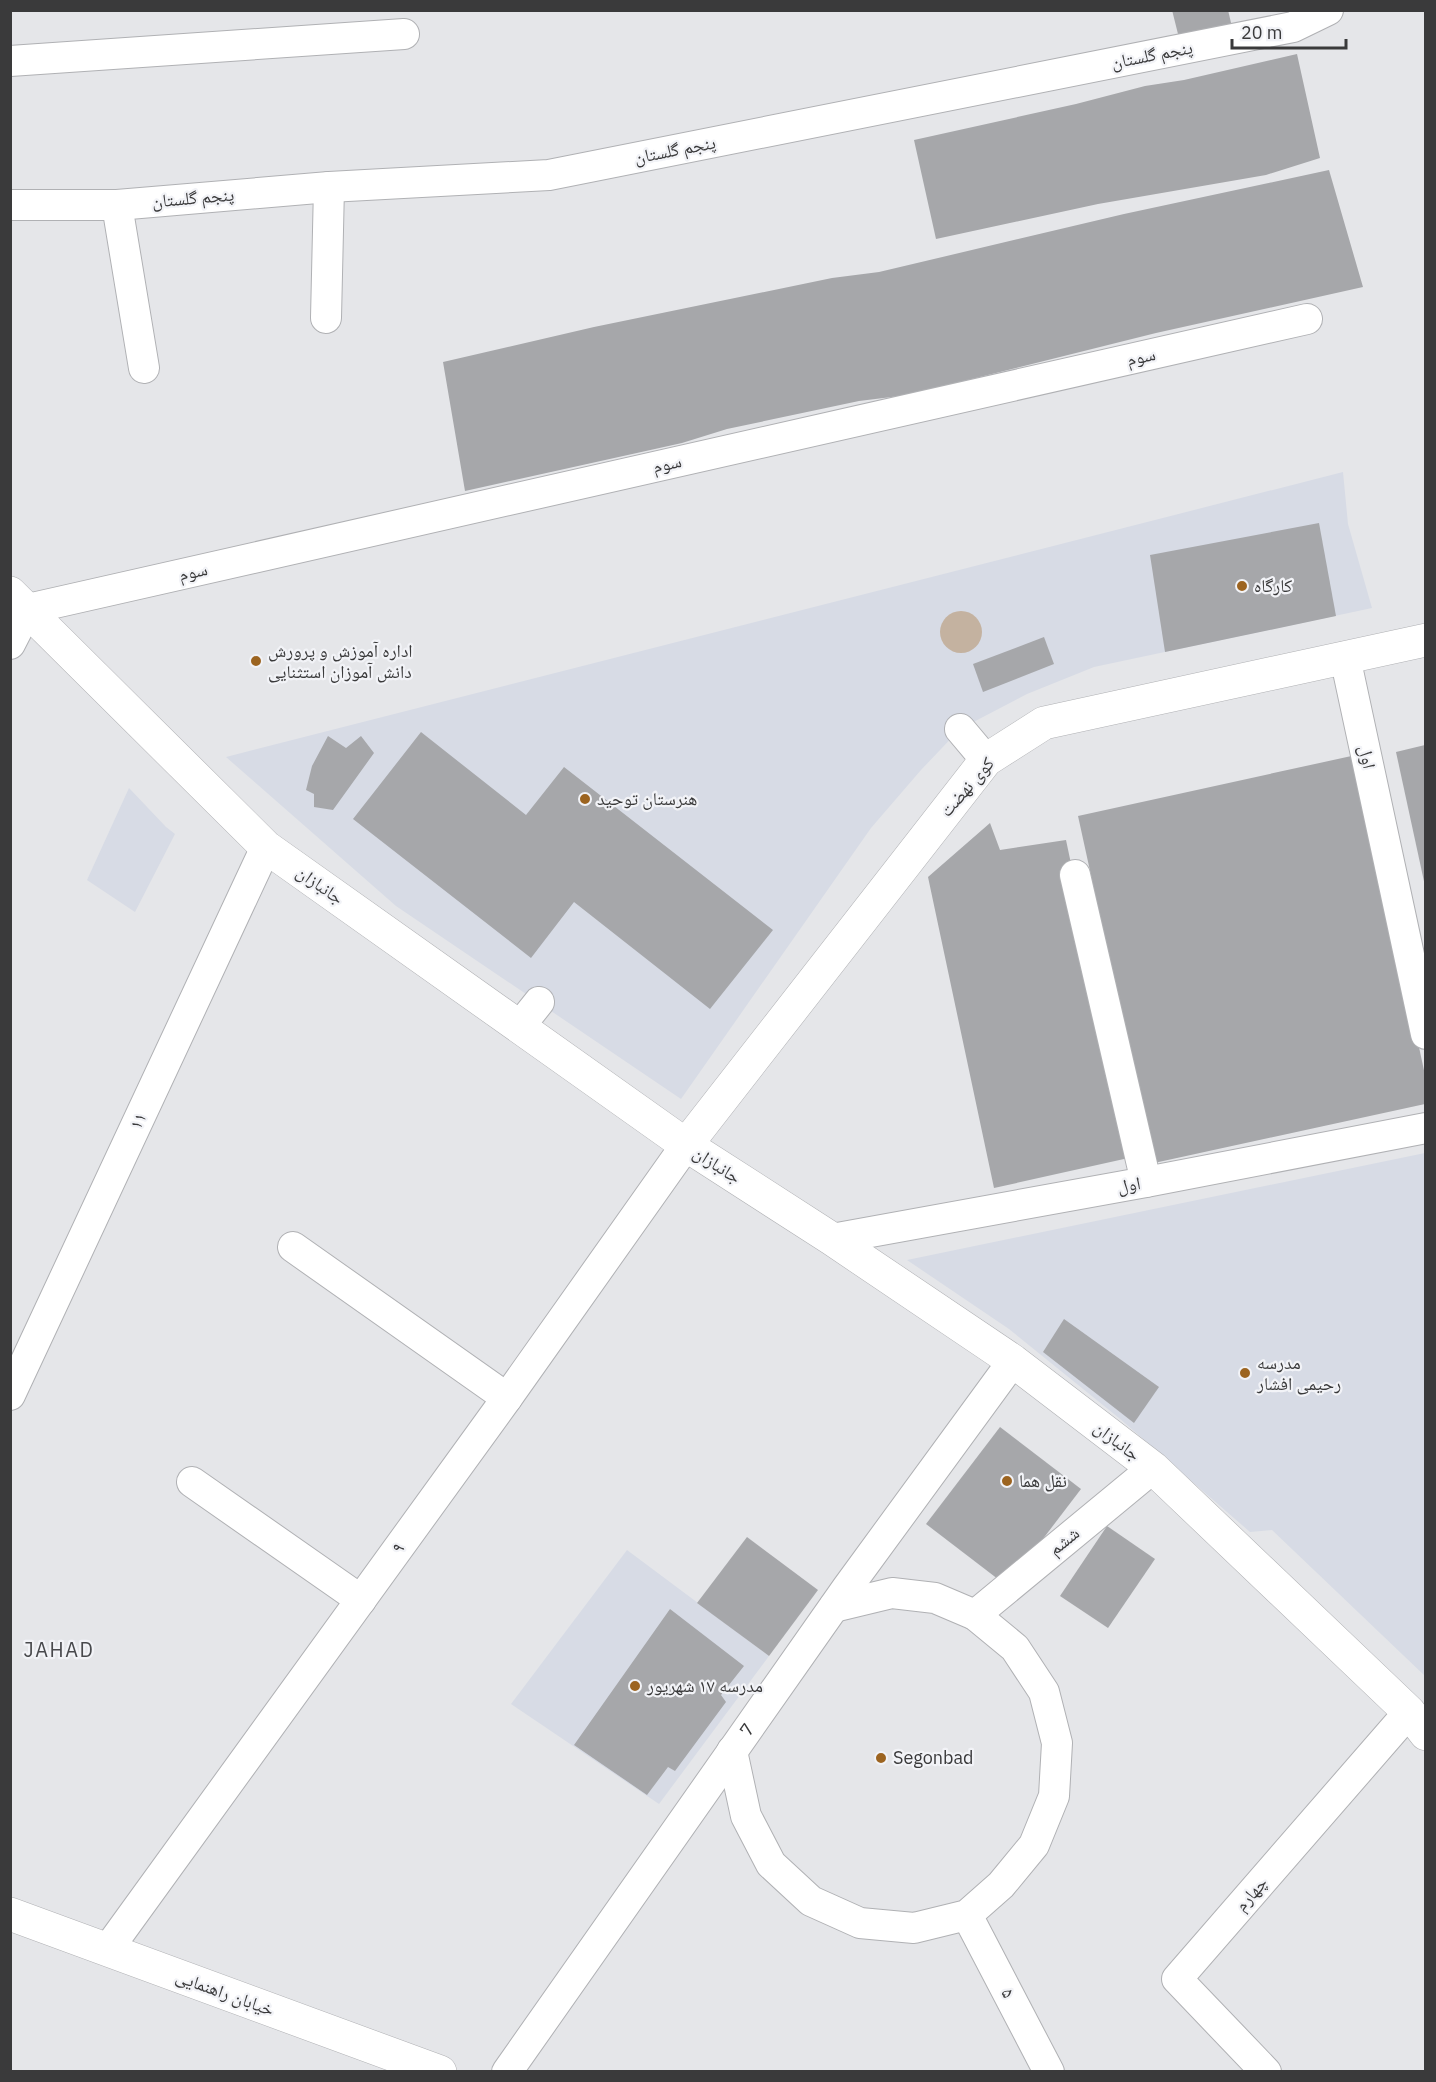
<svg xmlns="http://www.w3.org/2000/svg" width="1436" height="2082" font-family="'IBM Plex Sans','Noto Naskh Arabic',sans-serif">
<style>
.built{fill:#d7dbe5}
.green{fill:#c4b2a0}
.building{fill:#a6a7aa}
.lines{fill:none;stroke-linecap:round;stroke-linejoin:round}
.street-casing{stroke:#b0b1b4;stroke-width:32}
.secondary-casing{stroke:#b0b1b4;stroke-width:34}
.street{stroke:#fff;stroke-width:30}
.secondary{stroke:#fff;stroke-width:33}
.poi-dot{fill:#9c6420;stroke:#f2f3f7;stroke-width:2}
.labels{text-anchor:middle;stroke-width:4.5;stroke-linejoin:round;paint-order:stroke}
.street-label{font-size:18px;fill:#3a3a3b;stroke:#f2f3f7}
.poi-label{font-size:18px;fill:#3a3a3b;stroke:#f2f3f7;text-anchor:start}
.neighbourhood-label{font-size:20px;letter-spacing:1.5px;fill:#48494c;stroke:#f2f3f7}
</style>
<rect width="100%" height="100%" fill="#e5e6e9"/>
<g class="built">
<polygon points="1343,472 1348,524 1372,608 1094,667 1027,694 960,729 921,770 871,828 681,1099 396,906 226,757"/>
<polygon points="129,788 166,827 175,834 135,912 87,880"/>
<polygon points="1425,1153 1425,1676 1272,1530 1250,1532 1119,1418 1009,1329 907,1260"/>
<polygon points="627,1550 769,1656 659,1804 511,1704"/>
</g>
<circle class="green" cx="961" cy="632" r="21"/>
<g class="building">
<polygon points="1172,10 1228,10 1232,27 1179,38"/>
<polygon points="1297,54 1320,158 1266,175 1098,204 936,239 914,140 1076,104 1145,86 1184,80"/>
<polygon points="1329,170 1363,287 1156,333 908,395 859,401 727,429 682,443 465,491 443,362 594,327 832,278 879,272 1124,214"/>
<polygon points="1319,523 1336,616 1165,652 1150,555"/>
<polygon points="1044,637 1054,664 983,692 973,664"/>
<polygon points="421,732 526,815 564,767 773,930 710,1009 574,902 531,958 353,819"/>
<polygon points="328,736 346,748 361,736 374,753 333,810 314,807 314,794 306,790 312,766"/>
<polygon points="1425,745 1425,886 1396,752"/>
<polygon points="1356,755 1425,1075 1425,1104 1154,1163 1078,816"/>
<polygon points="990,823 1000,850 1066,840 1133,1157 994,1188 928,877"/>
<polygon points="1064,1319 1159,1387 1134,1423 1043,1352"/>
<polygon points="1000,1427 1081,1489 1007,1586 926,1524"/>
<polygon points="1107,1526 1155,1559 1108,1628 1060,1596"/>
<polygon points="747,1537 818,1590 769,1656 697,1603"/>
<polygon points="670,1609 744,1666 721,1695 726,1702 675,1771 668,1767 647,1795 574,1745"/>
</g>
<g class="lines">
<defs>
<g id="street">
<polyline points="10,61 404,34"/>
<polyline points="10,205 117,205 329,187 549,175 1293,27 1328,10"/>
<polyline points="117,205 144,368"/>
<polyline points="326,318 329,187"/>
<polyline points="10,644 28,609 1307,319"/>
<polyline points="1345,657 1426,1034"/>
<polyline points="960,729 986,760"/>
<polyline points="1075,875 1146,1182"/>
<polyline points="519,1027 539,1002"/>
<polyline points="832,1239 1146,1182 1426,1128"/>
<polyline points="293,1247 507,1398"/>
<polyline points="10,1395 266,847"/>
<polyline points="192,1482 361,1600"/>
<polyline points="975,1615 1153,1468"/>
<polyline points="732,1751 746,1816 771,1864 811,1901 860,1923 914,1928 967,1915 1001,1885 1034,1845 1054,1796 1057,1743 1044,1692 1015,1648 975,1615 935,1598 892,1593 834,1607"/>
<polyline points="967,1915 1049,2072"/>
<polyline points="108,1949 507,1398 686,1145"/>
<path id="s1" d="M 507,2072 L 847,1588 L 1013,1361"/>
<polyline points="1266,2072 1177,1979 1409,1712"/>
</g>
<g id="secondary">
<polyline points="10,593 266,847 686,1145 832,1239 1013,1361 1153,1468 1409,1712 1426,1734"/>
<polyline points="686,1145 986,760 1044,723 1426,640"/>
<polyline points="10,1914 440,2072"/>
</g>
</defs>
<use href="#street" class="street-casing"/>
<use href="#secondary" class="secondary-casing"/>
<use href="#street" class="street"/>
<use href="#secondary" class="secondary"/>
</g>
<g class="poi-dot">
<circle cx="1242" cy="586" r="6"/>
<circle cx="256" cy="661" r="6"/>
<circle cx="585" cy="799" r="6"/>
<circle cx="1245" cy="1373" r="6"/>
<circle cx="1007" cy="1481" r="6"/>
<circle cx="635" cy="1686" r="6"/>
<circle cx="881" cy="1758" r="6"/>
</g>
<g class="labels">
<g class="street-label">
<text transform="translate(1152 55) rotate(-11)" y="6">پنجم گلستان</text>
<text transform="translate(675 150) rotate(-11)" y="6">پنجم گلستان</text>
<text transform="translate(193 198) rotate(-5)" y="6">پنجم گلستان</text>
<text transform="translate(1141 357) rotate(-13)" y="6">سوم</text>
<text transform="translate(667 464) rotate(-13)" y="6">سوم</text>
<text transform="translate(193 572) rotate(-13)" y="6">سوم</text>
<text transform="translate(1367 757) rotate(78)" y="6">اول</text>
<text transform="translate(967 787) rotate(-49)" y="6">کوی نهضت</text>
<text transform="translate(320 885) rotate(35)" y="6">جانبازان</text>
<text transform="translate(138 1121) rotate(-65)" y="6">۱۱</text>
<text transform="translate(717 1165) rotate(33)" y="6">جانبازان</text>
<text transform="translate(1129 1185) rotate(-10)" y="6">اول</text>
<text transform="translate(1117 1441) rotate(37)" y="6">جانبازان</text>
<text transform="translate(1064 1541) rotate(-39)" y="6">ششم</text>
<text transform="translate(398 1548) rotate(-54)" y="6">۹</text>
<text dy="6" stroke="none"><textPath href="#s1" startOffset="418">7</textPath></text>
<text transform="translate(1251 1894) rotate(-49)" y="6">چهارم</text>
<text transform="translate(225 1993) rotate(20)" y="6">خیابان راهنمایی</text>
<text transform="translate(1008 1993) rotate(62)" y="6">۵</text>
</g>
<g class="poi-label">
<text x="1254" y="592">کارگاه</text>
<text x="268" y="657">اداره آموزش و پرورش<tspan x="268" dy="21">دانش آموزان استثنایی</tspan></text>
<text x="597" y="805">هنرستان توحید</text>
<text x="1257" y="1369">مدرسه<tspan x="1257" dy="21">رحیمی افشار</tspan></text>
<text x="1019" y="1487">نقل هما</text>
<text x="647" y="1692">مدرسه ۱۷ شهریور</text>
<text x="893" y="1764">Segonbad</text>
</g>
<g class="neighbourhood-label">
<text x="59" y="1657">JAHAD</text>
</g>
</g>
<rect width="1436" height="2082" fill="none" stroke="#3a3a3b" stroke-width="24"/>
<path d="M1232 39v9h114v-9" fill="none" stroke="#3a3a3b" stroke-width="3"/>
<text x="1241" y="39" font-size="18" fill="#3a3a3b" stroke="#f2f3f7" stroke-width="4.5" paint-order="stroke">20 m</text>
</svg>
